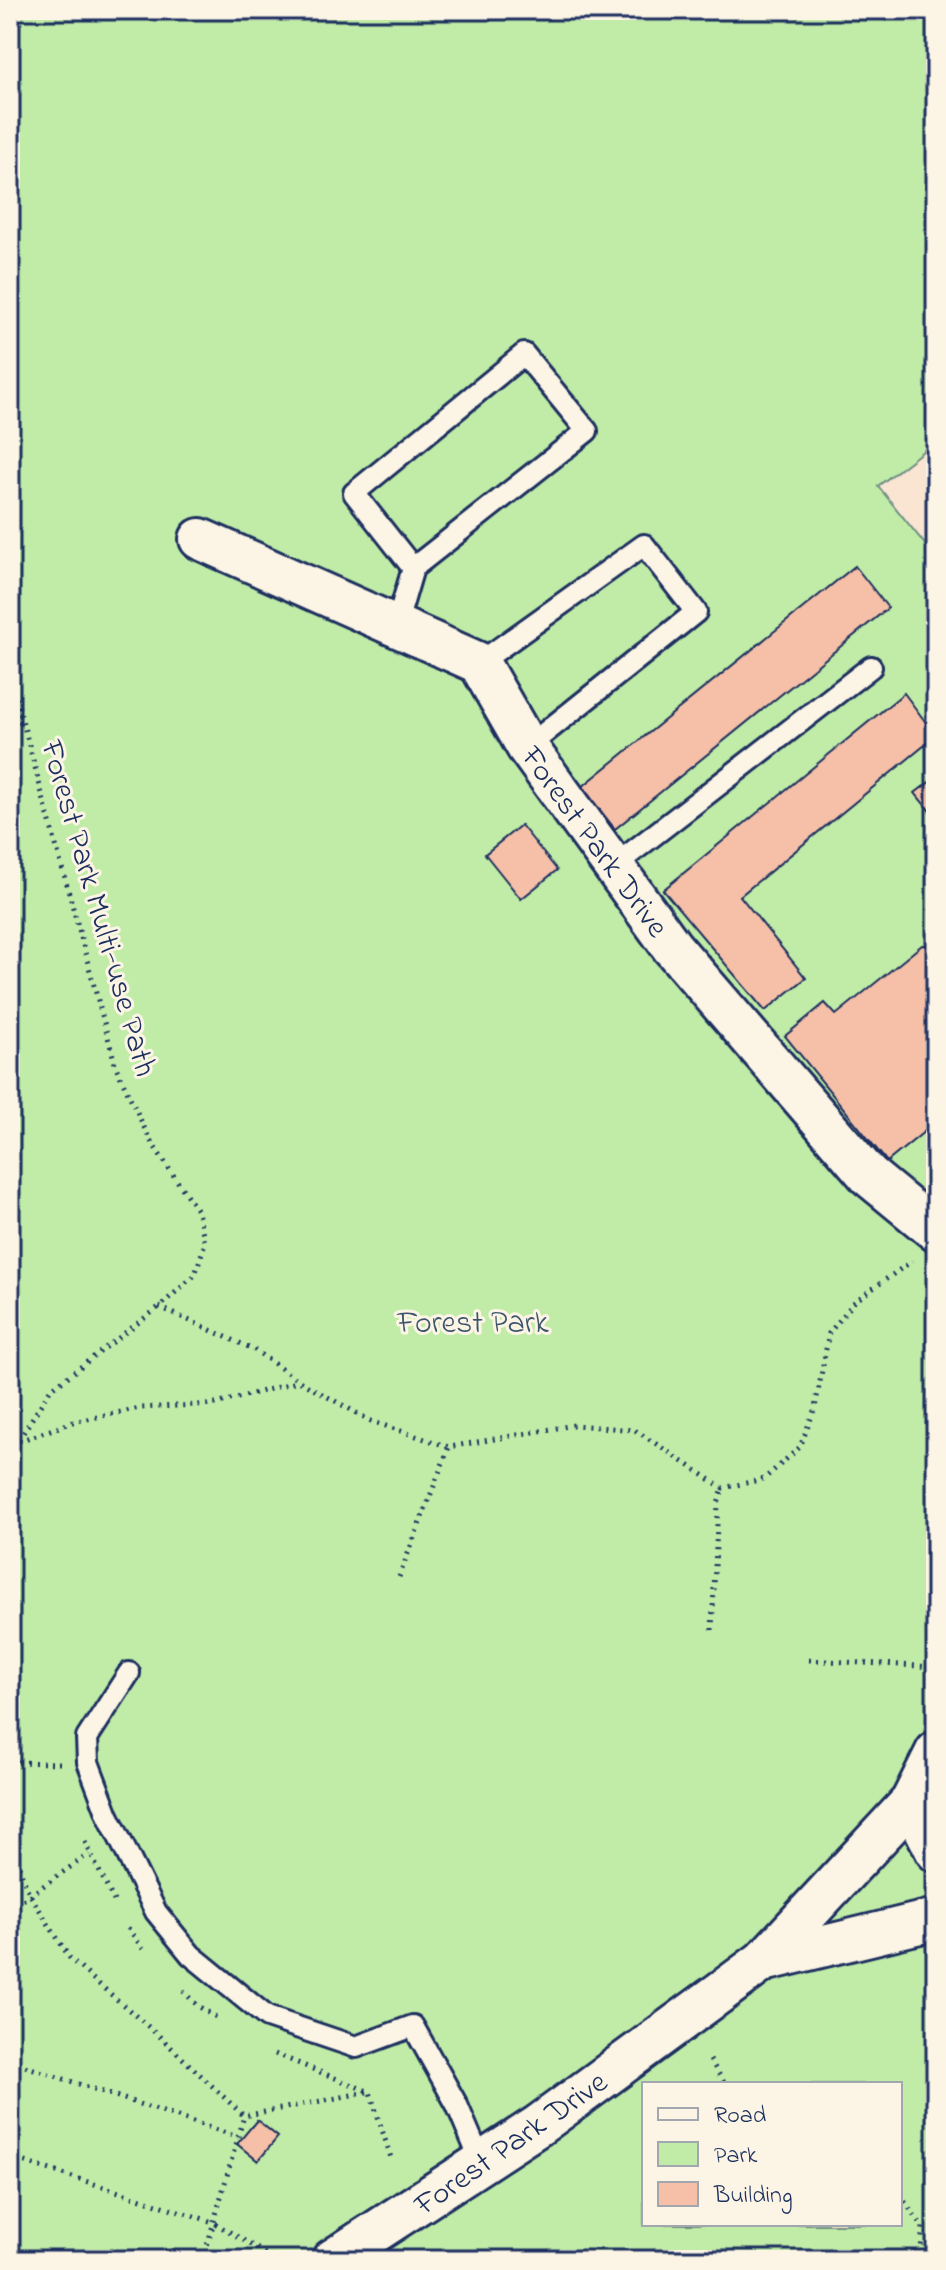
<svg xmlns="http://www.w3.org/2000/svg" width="946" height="2270" font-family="'Indie Flower',sans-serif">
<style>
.green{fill:#c1eca8;stroke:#6e8e83;stroke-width:2;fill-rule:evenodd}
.building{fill:#f6c0a8;stroke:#1b2f5e;stroke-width:2}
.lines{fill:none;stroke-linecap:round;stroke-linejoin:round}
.service-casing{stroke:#1b2f5e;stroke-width:26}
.minor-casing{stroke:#1b2f5e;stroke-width:46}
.path{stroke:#1b2f5e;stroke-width:5;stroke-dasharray:2 6;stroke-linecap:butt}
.service{stroke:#fcf5e5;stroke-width:20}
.minor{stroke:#fcf5e5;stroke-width:40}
.labels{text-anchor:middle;stroke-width:6;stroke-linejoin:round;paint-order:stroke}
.street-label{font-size:32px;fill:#1b2f5e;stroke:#fcf5e5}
.park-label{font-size:32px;fill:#3c556d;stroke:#fcf5e5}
</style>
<rect width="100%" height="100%" fill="#fae5d3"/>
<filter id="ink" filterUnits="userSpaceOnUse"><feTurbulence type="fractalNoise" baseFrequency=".0125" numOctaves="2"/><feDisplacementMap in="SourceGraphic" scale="16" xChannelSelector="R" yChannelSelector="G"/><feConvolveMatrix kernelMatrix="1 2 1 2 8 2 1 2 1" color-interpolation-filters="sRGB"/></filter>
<g filter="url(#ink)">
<path class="green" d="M 10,10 L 936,10 L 936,441 L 878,486 L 936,558 L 936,2260 L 10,2260 ZM 644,2084 L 900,2084 L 900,2224 L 644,2224 Z"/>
<g class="building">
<polygon points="855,566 888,608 615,829 582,787"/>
<polygon points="904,693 936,736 740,896 806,978 765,1011 663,890"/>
<polygon points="936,777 936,819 915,793"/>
<polygon points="521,825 557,870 521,899 485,854"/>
<polygon points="922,945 936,946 936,1122 887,1162 785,1036 825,1003 836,1015"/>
<polygon points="257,2120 278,2137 258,2161 237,2144"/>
</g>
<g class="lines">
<defs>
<g id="service">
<polyline points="396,626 413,568 587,431 524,354 354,493 413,568"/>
<polyline points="479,663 644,545 696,612 527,747"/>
<polyline points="614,866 871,667"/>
<polyline points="129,1673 87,1738 88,1762 108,1815 156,1912 191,1955 267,2017 356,2047 413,2026 457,2105 482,2164"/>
</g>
<g id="minor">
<polyline points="200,539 479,663 527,747 672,947 869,1176 936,1231"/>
<polyline points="911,1802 936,1851"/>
<polyline points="763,1961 936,1919"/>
<polyline points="332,2260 539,2125 763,1961 911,1802 936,1752"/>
</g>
</defs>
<use href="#service" class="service-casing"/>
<use href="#minor" class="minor-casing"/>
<g class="path">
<polyline points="10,54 24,10"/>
<polyline points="10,675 116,1067 150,1140 198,1212 205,1243 195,1275 159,1307 50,1390 18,1441 10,1481"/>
<polyline points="10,708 19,723"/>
<polyline points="159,1307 253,1349 299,1381 371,1421 449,1447 574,1425 635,1430 723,1488 764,1479 800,1447 815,1408 829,1333 855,1301 912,1261"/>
<polyline points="19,1441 73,1422 140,1408 216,1404 299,1381"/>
<polyline points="399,1577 449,1447"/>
<polyline points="712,1630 718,1504 723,1488"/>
<polyline points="809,1660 936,1667"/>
<polyline points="10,1762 61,1763"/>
<polyline points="85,1842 114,1901"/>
<polyline points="10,1844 29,1893 71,1960 158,2035 244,2116 367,2092"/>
<polyline points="10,1909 89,1854"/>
<polyline points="128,1928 143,1949"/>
<polyline points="183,1991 198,2006 219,2019"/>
<polyline points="275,2054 370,2092 392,2161"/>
<polyline points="710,2060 725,2084"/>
<polyline points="10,2061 238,2137"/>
<polyline points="10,2157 213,2222 273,2258"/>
<polyline points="900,2195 923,2227 920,2260"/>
<polyline points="10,2258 16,2260"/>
<polyline points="203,2260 244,2116"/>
</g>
<use href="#service" class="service"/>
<use href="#minor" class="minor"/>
</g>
</g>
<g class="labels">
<g class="street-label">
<text transform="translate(596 841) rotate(54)" y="11">Forest Park Drive</text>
<text transform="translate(100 908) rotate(74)" y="11">Forest Park Multi-use Path</text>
<text transform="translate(510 2142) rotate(-35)" y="11">Forest Park Drive</text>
</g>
<g class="park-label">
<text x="473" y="1332">Forest Park</text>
</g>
</g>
<rect width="946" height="2270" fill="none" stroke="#fcf5e5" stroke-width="40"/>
<rect x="20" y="20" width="906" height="2230" fill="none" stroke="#1b2f5e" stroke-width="3" filter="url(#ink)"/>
<rect x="642" y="2082" width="260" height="144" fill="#fcf5e5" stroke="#a2a6af" stroke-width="2"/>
<rect x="658" y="2108" width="40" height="12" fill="#fcf5e5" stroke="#a2a6af" stroke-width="2"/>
<text x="714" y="2122" font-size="24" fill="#1b2f5e">Road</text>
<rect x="658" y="2142" width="40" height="24" fill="#c1eca8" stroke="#a2a6af" stroke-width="2"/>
<text x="714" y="2162" font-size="24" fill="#1b2f5e">Park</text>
<rect x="658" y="2182" width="40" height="24" fill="#f6c0a8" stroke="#a2a6af" stroke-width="2"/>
<text x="714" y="2202" font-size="24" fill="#1b2f5e">Building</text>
</svg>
